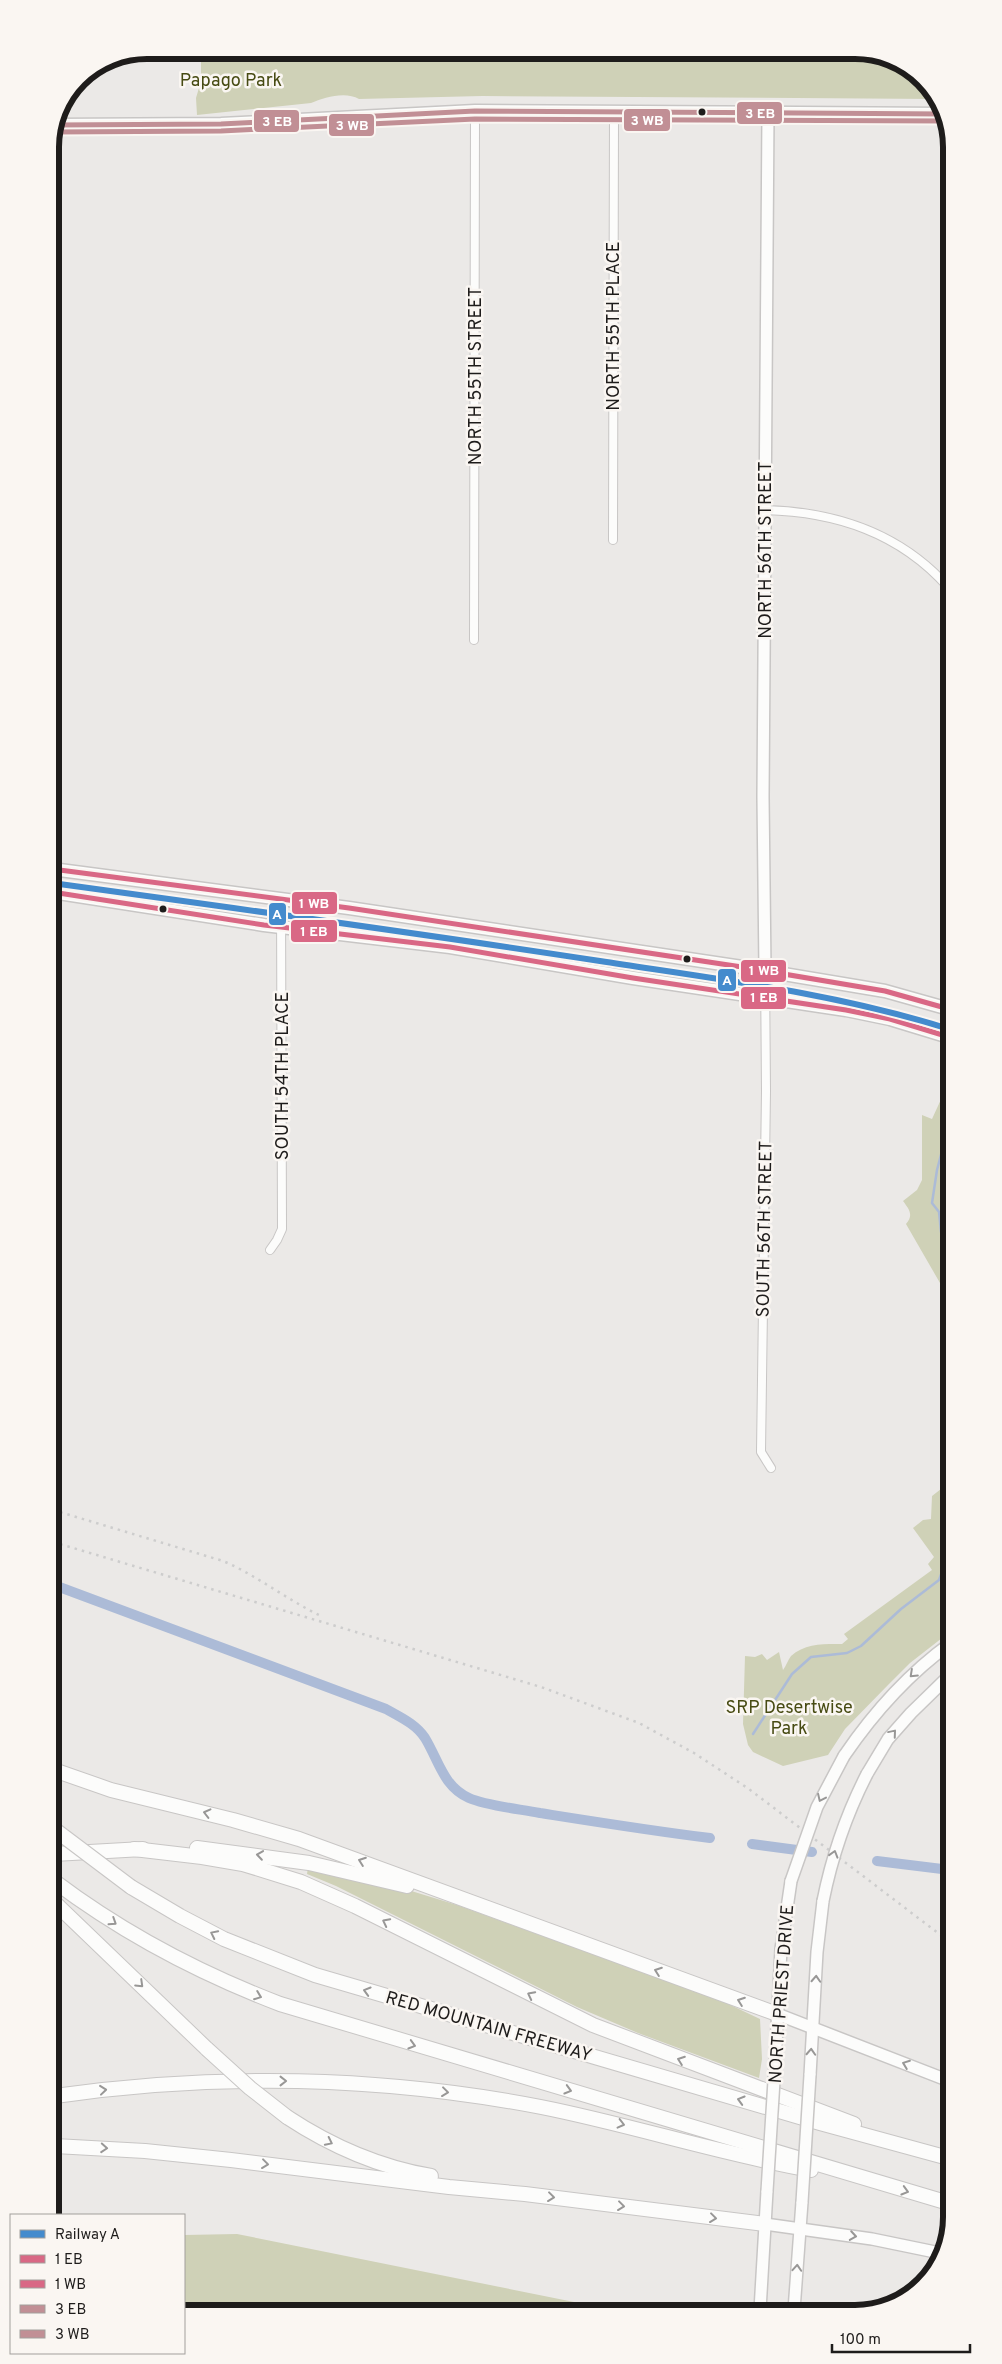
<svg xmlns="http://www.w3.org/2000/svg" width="1002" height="2364" font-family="Overpass,sans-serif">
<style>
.green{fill:#cfd1b7}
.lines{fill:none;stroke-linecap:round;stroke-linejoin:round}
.stream{stroke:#acbbd7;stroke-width:2.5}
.canal{stroke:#acbbd7;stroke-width:10}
.street-casing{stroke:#c8c6c5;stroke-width:10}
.secondary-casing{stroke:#c8c6c5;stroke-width:14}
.primary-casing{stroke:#c8c6c5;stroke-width:15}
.highway-casing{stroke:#c8c6c5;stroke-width:16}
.street{stroke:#fcfcfb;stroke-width:8}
.secondary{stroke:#fcfcfb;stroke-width:11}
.primary{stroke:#fcfcfb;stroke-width:12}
.highway{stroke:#fcfcfb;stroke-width:14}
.rail{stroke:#cdcdcd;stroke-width:2.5;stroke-dasharray:2.5 5;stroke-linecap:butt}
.secondary-bridge-casing{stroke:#c8c6c5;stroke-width:14;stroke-linecap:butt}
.highway-bridge-casing{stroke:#c8c6c5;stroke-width:16;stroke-linecap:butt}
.secondary-bridge{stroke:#fcfcfb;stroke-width:11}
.highway-bridge{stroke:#fcfcfb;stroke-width:14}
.bus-1-casing{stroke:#faf6f2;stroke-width:9}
.bus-2-casing{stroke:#faf6f2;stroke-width:9}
.bus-3-casing{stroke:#faf6f2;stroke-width:9}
.bus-4-casing{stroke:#faf6f2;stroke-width:9}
.bus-1{stroke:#d96885;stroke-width:5}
.bus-2{stroke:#d96885;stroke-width:5}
.bus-3{stroke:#c18f95;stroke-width:5}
.bus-4{stroke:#c18f95;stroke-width:5}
.rail-1-casing{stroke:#faf6f2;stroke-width:10}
.rail-1{stroke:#448bcd;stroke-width:6}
.oneway{stroke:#989796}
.bus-dot{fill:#1e1c1b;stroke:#faf6f2;stroke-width:2}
.labels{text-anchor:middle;stroke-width:5;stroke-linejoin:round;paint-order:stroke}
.park-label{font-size:18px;fill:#474b13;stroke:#faf6f2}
.street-label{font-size:18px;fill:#1e1c1b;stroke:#faf6f2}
.rim{fill:none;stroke:#1e1c1b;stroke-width:6}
.line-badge{stroke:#faf6f2;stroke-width:2}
.badge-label{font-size:14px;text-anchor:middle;font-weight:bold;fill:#fff}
</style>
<rect width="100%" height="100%" fill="#ebe9e7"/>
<g class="green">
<path d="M 201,50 L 861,50 L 914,70 L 935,99 L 482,96 L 359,99 C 346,91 324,97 311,103 L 197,115 L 196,98 L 201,81 Z"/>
<path d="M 949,1093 L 950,1285 L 940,1283 L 906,1224 C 914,1215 909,1209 903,1201 L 917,1190 L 922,1180 L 922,1115 L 932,1119 L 943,1095 Z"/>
<path d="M 950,1482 L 951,1631 L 910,1663 L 888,1685 L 845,1729 L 828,1755 L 783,1766 L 753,1752 L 748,1745 L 743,1724 L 745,1656 L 755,1657 L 762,1654 L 767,1660 L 779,1652 L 783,1670 C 786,1666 788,1660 791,1656 C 805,1643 825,1644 842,1644 L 848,1639 L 844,1634 L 932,1570 L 928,1564 L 934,1557 L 913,1528 L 923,1520 L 931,1519 L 932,1496 Z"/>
<polygon points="308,1867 382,1882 457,1905 722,2001 760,2019 762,2059 759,2078 638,2033 577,2007 336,1886 307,1874"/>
<polygon points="237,2234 619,2311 184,2313 184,2235"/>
</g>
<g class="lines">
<g class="stream">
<polyline points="949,1124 937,1170 932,1203 939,1212 941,1232 950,1250"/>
<polyline points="753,1734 792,1674 811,1657 847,1653 861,1646 901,1609 939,1580 946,1561 946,1535 950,1512"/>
</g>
<g class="canal">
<path d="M 54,1585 L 386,1709 C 400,1717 416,1724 425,1738 C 439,1761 443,1786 469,1798 C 487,1806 520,1809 540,1813 C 597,1822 653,1831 710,1838"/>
<polyline points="752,1844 812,1852"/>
<polyline points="877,1861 942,1869"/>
</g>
<defs>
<g id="street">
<path d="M 765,510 C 837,512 900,533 948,587"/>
<polyline points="613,540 614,113"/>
<polyline points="474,640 475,111"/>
<polyline points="765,970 766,1091 761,1452 771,1468"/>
<polyline points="270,1250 277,1240 282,1229 281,899"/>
</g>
<g id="secondary">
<polyline points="765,970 763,797 768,113"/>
<path d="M 844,1756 C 874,1712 908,1674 951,1643"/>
<polyline points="867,1774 888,1739 911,1713 951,1674"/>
<polyline points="777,2014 952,2082"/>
<polyline points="775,2065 781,1949 791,1881"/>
<polyline points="810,2075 817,1952 823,1901"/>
<polyline points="765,2224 872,2239 940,2253"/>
<polyline points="760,2310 767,2191"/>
<polyline points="794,2310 802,2202"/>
</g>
<g id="primary">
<polyline points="54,125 221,124 475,111 945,114"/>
<polyline points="52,869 349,908 742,967 885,991 949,1009"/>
<polyline points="52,892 264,925 450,947 633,978 846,1010 890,1019 949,1037"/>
</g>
<g id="highway">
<polyline points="54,1770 111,1790 233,1820 299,1839 777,2014"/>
<polyline points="197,1848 309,1863 407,1886"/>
<polyline points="134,1849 202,1857 243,1864 301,1882 355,1906 593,2025 854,2124"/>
<polyline points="54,1854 143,1849"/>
<path d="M 54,1881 C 123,1933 199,1973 280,2004 L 952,2204"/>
<polyline points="131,1887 180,1916 224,1939 315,1975 820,2123 952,2159"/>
<polyline points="54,1902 207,2049"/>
<path d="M 55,2096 C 215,2073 381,2076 541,2107 C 632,2125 720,2154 811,2170"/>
<path d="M 287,2117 C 331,2146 379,2167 431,2176"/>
<polyline points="55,2146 145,2151 231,2160 449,2187 525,2194 765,2224"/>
</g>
</defs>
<use href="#street" class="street-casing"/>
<use href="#secondary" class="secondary-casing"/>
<use href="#primary" class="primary-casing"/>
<use href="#highway" class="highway-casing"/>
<use href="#street" class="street"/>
<use href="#secondary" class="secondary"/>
<use href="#primary" class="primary"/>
<use href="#highway" class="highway"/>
<g class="rail">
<path d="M 53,1510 L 223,1561 C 256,1575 286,1599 319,1615"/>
<polyline points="53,1542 541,1687 639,1723 694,1753 749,1789 951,1943"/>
</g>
<defs>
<g id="secondary-bridge">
<polyline points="791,1881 817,1807 844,1756"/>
<path d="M 823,1901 C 832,1856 846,1815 867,1774"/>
<polyline points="767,2191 775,2065"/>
<polyline points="802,2202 810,2075"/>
</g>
<g id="highway-bridge">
<polyline points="54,1829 131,1887"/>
<polyline points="207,2049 250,2088 287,2117"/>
</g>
</defs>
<use href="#secondary-bridge" class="secondary-bridge-casing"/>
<use href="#highway-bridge" class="highway-bridge-casing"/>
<use href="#secondary-bridge" class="secondary-bridge"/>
<use href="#highway-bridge" class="highway-bridge"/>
<defs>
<polyline id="bus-1" points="52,892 264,925 450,947 633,978 846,1010 890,1019 949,1037"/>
<polyline id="bus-2" points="52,869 349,908 742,967 885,991 949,1009"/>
<polyline id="bus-3" points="54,125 221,124 475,111 945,114"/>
<polyline id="bus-4" points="54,132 221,131 475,119 945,121"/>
</defs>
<use href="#bus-1" class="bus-1-casing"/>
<use href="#bus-2" class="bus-2-casing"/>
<use href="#bus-3" class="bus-3-casing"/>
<use href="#bus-4" class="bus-4-casing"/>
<use href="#bus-1" class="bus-1"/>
<use href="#bus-2" class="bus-2"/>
<use href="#bus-3" class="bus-3"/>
<use href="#bus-4" class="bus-4"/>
<defs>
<path id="rail-1" d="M 52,883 C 235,908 417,933 600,961 C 717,979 835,993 949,1029"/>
</defs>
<use href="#rail-1" class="rail-1-casing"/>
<use href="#rail-1" class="rail-1"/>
</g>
<defs><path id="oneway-chevron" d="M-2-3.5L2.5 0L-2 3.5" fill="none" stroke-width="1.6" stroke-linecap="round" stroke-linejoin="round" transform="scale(1.25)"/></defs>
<g class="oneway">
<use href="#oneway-chevron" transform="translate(913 1674) rotate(137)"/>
<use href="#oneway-chevron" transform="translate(893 1733) rotate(-50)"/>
<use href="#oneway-chevron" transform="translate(821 1798) rotate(115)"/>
<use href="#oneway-chevron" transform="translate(207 1813) rotate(-166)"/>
<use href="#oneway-chevron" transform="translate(834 1854) rotate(-73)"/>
<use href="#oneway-chevron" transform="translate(260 1855) rotate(-172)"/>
<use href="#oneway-chevron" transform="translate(362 1861) rotate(-160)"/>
<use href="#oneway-chevron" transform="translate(113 1922) rotate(33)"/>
<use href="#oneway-chevron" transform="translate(386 1922) rotate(-153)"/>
<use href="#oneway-chevron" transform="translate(214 1934) rotate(-154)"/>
<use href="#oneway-chevron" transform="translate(658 1971) rotate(-160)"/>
<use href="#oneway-chevron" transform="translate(816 1979) rotate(-87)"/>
<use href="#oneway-chevron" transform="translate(140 1984) rotate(44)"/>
<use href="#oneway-chevron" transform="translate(367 1991) rotate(-164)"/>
<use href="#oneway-chevron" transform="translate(531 1995) rotate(-153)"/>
<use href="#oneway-chevron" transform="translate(258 1996) rotate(21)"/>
<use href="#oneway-chevron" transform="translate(741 2001) rotate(-160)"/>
<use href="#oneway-chevron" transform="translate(412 2045) rotate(16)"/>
<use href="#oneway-chevron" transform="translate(811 2052) rotate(-87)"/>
<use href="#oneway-chevron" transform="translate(681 2060) rotate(-160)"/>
<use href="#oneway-chevron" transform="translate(906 2064) rotate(-159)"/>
<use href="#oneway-chevron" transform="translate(283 2081)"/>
<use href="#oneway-chevron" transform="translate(103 2090) rotate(-6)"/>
<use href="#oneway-chevron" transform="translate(568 2090) rotate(16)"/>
<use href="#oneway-chevron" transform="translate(445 2092) rotate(7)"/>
<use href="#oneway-chevron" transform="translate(741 2100) rotate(-164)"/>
<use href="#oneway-chevron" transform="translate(621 2124) rotate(14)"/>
<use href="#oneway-chevron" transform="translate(329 2142) rotate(26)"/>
<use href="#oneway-chevron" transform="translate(104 2148) rotate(4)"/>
<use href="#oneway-chevron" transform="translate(265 2164) rotate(7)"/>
<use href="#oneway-chevron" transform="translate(905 2191) rotate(16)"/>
<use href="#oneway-chevron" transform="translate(551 2197) rotate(7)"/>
<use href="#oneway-chevron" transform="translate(621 2206) rotate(7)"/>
<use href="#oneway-chevron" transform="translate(713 2218) rotate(7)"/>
<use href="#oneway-chevron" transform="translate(853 2236) rotate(9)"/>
<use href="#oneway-chevron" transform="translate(797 2268) rotate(-86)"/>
</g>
<g class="bus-dot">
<circle cx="702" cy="112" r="4.5"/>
<circle cx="163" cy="909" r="4.5"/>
<circle cx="687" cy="959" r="4.5"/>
</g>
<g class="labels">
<g class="park-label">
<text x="231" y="86">Papago Park</text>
<text x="789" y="1713">SRP Desertwise<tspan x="789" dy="21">Park</tspan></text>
</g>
<g class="street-label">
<text transform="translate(613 326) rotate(-90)" y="6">NORTH 55TH PLACE</text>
<text transform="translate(475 376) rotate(-90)" y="6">NORTH 55TH STREET</text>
<text transform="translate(765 550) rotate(-90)" y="6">NORTH 56TH STREET</text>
<text transform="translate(282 1076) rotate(-90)" y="6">SOUTH 54TH PLACE</text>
<text transform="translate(764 1229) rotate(-89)" y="6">SOUTH 56TH STREET</text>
<text transform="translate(781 1994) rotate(-86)" y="6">NORTH PRIEST DRIVE</text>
<text transform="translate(489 2026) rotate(16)" y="6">RED MOUNTAIN FREEWAY</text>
</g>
</g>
<path d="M0 0H1002V2364H0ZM147 59H855A88 88 0 0 1 943 147V2217A88 88 0 0 1 855 2305H147A88 88 0 0 1 59 2217V147A88 88 0 0 1 147 59Z" fill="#faf6f2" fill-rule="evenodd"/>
<path class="rim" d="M147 59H855A88 88 0 0 1 943 147V2217A88 88 0 0 1 855 2305H147A88 88 0 0 1 59 2217V147A88 88 0 0 1 147 59Z"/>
<g class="line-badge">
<rect x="736" y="101" width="47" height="24" rx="5" fill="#c18f95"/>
<rect x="623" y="108" width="48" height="24" rx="5" fill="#c18f95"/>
<rect x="253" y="109" width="47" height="24" rx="5" fill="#c18f95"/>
<rect x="328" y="113" width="47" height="24" rx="5" fill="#c18f95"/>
<rect x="291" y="891" width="47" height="24" rx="5" fill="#d96885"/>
<rect x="268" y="902" width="19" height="24" rx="5" fill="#448bcd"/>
<rect x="290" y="919" width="48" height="24" rx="5" fill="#d96885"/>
<rect x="740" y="959" width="47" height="24" rx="5" fill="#d96885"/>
<rect x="717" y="968" width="20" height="24" rx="5" fill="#448bcd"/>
<rect x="740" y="986" width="47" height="24" rx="5" fill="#d96885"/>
</g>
<g class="badge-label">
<text x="760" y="118">3 EB</text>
<text x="647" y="125">3 WB</text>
<text x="277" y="126">3 EB</text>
<text x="352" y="130">3 WB</text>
<text x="314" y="908">1 WB</text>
<text x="277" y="919">A</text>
<text x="314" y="936">1 EB</text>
<text x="764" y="975">1 WB</text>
<text x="727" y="985">A</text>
<text x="764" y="1002">1 EB</text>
</g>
<rect x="10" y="2214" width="175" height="140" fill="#faf6f2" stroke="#a29f9c"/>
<rect x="20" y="2230" width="25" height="8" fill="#448bcd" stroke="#a29f9c"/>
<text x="55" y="2239" font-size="15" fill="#1e1c1b">Railway A</text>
<rect x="20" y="2255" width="25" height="8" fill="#d96885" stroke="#a29f9c"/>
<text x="55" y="2264" font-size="15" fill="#1e1c1b">1 EB</text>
<rect x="20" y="2280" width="25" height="8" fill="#d96885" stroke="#a29f9c"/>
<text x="55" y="2289" font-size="15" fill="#1e1c1b">1 WB</text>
<rect x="20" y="2305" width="25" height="8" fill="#c18f95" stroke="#a29f9c"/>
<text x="55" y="2314" font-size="15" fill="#1e1c1b">3 EB</text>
<rect x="20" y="2330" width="25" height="8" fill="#c18f95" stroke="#a29f9c"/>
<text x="55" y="2339" font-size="15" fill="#1e1c1b">3 WB</text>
<path d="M832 2344v8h138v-8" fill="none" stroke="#1e1c1b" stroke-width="2.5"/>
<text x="840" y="2344" font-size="15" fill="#1e1c1b" stroke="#faf6f2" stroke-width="4" paint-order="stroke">100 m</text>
</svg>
